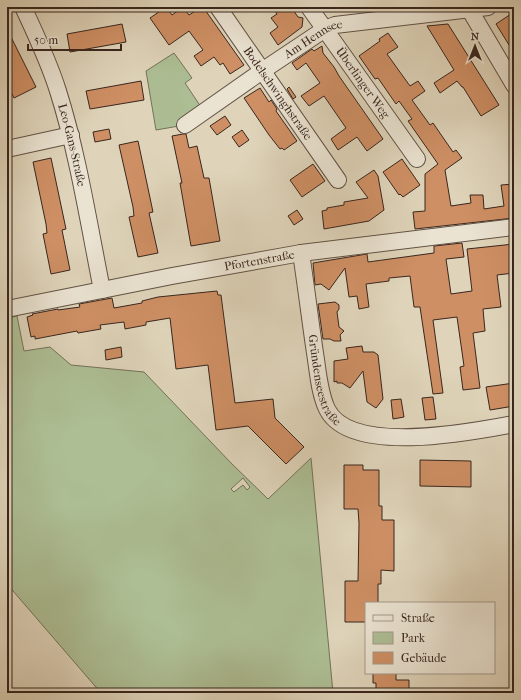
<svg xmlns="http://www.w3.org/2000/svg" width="521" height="700" font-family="'IM FELL French Canon',serif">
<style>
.green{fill:#adbe94;stroke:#737259;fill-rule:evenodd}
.building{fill:#ce8f64;stroke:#39261e}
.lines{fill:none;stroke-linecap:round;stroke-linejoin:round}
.minor-casing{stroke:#625245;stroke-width:18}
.minor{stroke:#eae3d2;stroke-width:16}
.labels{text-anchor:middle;stroke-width:4;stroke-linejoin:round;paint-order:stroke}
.street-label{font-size:12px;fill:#39261e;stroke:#eae3d2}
</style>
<rect width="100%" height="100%" fill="#dfd4ba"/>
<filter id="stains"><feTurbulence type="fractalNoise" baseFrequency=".005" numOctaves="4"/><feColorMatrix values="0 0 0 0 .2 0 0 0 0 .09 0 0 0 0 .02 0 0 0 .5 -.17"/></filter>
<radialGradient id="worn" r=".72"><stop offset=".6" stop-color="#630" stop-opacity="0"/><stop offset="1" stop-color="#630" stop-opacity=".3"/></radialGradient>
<g class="green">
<polygon points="174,53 192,78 185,83 203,110 179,126 156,130 146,71"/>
<path d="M 17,316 L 24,351 L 50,347 L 71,365 L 144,372 L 232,464 L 268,499 L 311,458 L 333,693 L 101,693 L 7,584 L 7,318 ZM 243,478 L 250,487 L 247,490 L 243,485 L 234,492 L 231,489 Z"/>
</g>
<g class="building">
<polygon points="166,7 172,15 183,7 189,15 201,7 203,7 244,65 230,74 223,63 220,65 214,57 201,66 194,56 203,50 189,31 169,45 150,18"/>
<polygon points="272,7 291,7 298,17 303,18 302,27 278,45 270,33 278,27 271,18 277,14"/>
<polygon points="514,12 514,53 496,24"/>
<polygon points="122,24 126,42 70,52 67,34"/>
<polygon points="448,24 499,105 481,116 463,87 462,87 457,81 440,93 434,83 454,70 427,26"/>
<polygon points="7,29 36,87 14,98 7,84"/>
<polygon points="388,33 398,47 387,54 410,86 418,81 425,91 412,100 430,125 433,123 453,152 456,150 462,158 445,170 451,206 471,203 470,195 483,195 484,209 504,206 501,185 514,184 514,218 415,229 413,212 425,211 425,174 438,164 408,121 412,119 399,101 396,104 378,78 375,79 359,56 380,41 379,39"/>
<polygon points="322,46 323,53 334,67 339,76 383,139 367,151 357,137 338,150 331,139 346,128 324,96 309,106 301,96 320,83 306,63 297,70 292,63 312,49 314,51"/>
<polygon points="141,81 144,100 90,109 86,91"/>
<polygon points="289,87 296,97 293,99 287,89"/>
<polygon points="260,88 269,102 271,100 277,109 276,111 297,141 284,150 282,148 280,149 269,135 244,98"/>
<polygon points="225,116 231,125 217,135 210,126"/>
<polygon points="109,129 111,139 95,142 93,132"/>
<polygon points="242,130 249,140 239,147 232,137"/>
<polygon points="183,134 186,134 189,148 197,146 204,178 209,178 220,241 191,246 180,183 182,183 172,136"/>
<polygon points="138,141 153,212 149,213 158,253 138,257 129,217 134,216 133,207 119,145"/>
<polygon points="51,158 66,229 62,230 70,270 51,274 43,234 47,233 46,224 33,162"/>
<polygon points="402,159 420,185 403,197 400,194 399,195 383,172"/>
<polygon points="313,164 325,181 302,197 290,180"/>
<polygon points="374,170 378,176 384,210 369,221 324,229 322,211 327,210 327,208 344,205 344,202 368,198 356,182"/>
<polygon points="297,210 303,219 294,225 288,216"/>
<polygon points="462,243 464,257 446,259 451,294 472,291 467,249 514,244 514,273 497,275 501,307 483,309 485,331 473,333 480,388 463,390 460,367 464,366 457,317 433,320 443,393 433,394 420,307 414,307 410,276 389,278 389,281 366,284 369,307 359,309 357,296 349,297 345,268 329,290 321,284 315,285 313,263 367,254 368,262 434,253 434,246"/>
<polygon points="217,291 218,295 221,295 235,403 273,399 275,418 304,447 286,464 248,426 216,430 208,365 176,369 170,318 146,322 146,325 125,329 124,322 100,325 101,329 78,333 77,331 35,339 35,336 31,337 27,317 33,315 32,314 58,309 58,310 80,307 79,304 112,298 114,308 142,303 142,301 158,297"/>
<polygon points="335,302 339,305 339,309 337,312 339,327 344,331 340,335 341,341 334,341 330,339 323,339 318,304"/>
<polygon points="362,346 363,352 374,352 378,355 383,399 376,408 367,402 363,371 350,388 342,383 337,383 337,381 334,382 334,361 348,359 346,348"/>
<polygon points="121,347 122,357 106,360 105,350"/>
<polygon points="514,383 514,406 490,410 486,387"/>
<polygon points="433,397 436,419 425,420 422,398"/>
<polygon points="401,399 404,417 393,419 391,400"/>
<polygon points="420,460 471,461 471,487 420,486"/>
<polygon points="344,465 363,465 363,470 379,470 379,506 382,506 382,520 394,520 394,571 381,570 381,584 378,584 378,603 366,603 366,622 345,622 345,581 358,581 359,523 358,509 344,509"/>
<polygon points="373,673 396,673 396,680 409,680 409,693 376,693 376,683 373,683"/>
</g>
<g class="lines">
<defs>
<g id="minor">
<path id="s1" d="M 23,7 C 36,35 49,62 58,91 C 78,154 89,225 102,290"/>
<path id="s2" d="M 218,7 L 338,180"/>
<path id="s3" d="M 309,7 L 417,159"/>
<polyline points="468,7 514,85"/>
<path id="s4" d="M 185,125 L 262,71 L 325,29 L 335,25 L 488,7"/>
<polyline points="7,149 71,135"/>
<path id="s5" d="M 301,253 C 306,286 310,319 315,353 C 318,371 319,392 327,409 C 350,456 472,432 514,424"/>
<path id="s6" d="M 7,309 L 172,276 L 301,253 L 514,227"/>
</g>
</defs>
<use href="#minor" class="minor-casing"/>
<use href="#minor" class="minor"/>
</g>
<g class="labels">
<g class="street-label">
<text dy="4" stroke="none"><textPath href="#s4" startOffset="155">Am Hennsee</textPath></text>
<text dy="4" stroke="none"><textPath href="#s3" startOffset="93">Überlinger Weg</textPath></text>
<text dy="4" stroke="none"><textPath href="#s2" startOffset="105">Bodelschwinghstraße</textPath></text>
<text dy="4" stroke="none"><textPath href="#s1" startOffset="147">Leo-Gans-Straße</textPath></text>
<text dy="4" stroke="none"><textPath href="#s6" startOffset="257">Pfortenstraße</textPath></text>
<text dy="4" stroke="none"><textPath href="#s5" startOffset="130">Gründenseestraße</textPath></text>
</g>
</g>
<rect width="521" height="700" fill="none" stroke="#dfd4ba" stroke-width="24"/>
<rect x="8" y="8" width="505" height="684" fill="none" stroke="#39261e" stroke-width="2"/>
<rect x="12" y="12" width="497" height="676" fill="none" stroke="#39261e"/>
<rect x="365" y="602" width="130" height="72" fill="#eae3d2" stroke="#a3978a"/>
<rect x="373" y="615" width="20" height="6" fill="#eae3d2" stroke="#a3978a"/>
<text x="401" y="622" font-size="12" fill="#39261e">Straße</text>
<rect x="373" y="632" width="20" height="12" fill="#adbe94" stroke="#a3978a"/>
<text x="401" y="642" font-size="12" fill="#39261e">Park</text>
<rect x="373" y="652" width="20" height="12" fill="#ce8f64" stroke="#a3978a"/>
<text x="401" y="662" font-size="12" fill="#39261e">Gebäude</text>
<g transform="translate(475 46)" stroke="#eae3d2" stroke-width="3" paint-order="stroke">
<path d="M0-3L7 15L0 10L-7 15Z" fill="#39261e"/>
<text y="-6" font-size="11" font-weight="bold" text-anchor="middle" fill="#39261e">N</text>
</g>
<path d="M28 44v6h93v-6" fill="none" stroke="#39261e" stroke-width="2"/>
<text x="34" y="44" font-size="12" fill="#39261e" stroke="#eae3d2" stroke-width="3" paint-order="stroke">50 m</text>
<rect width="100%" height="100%" filter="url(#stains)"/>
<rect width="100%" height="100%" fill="url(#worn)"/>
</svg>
